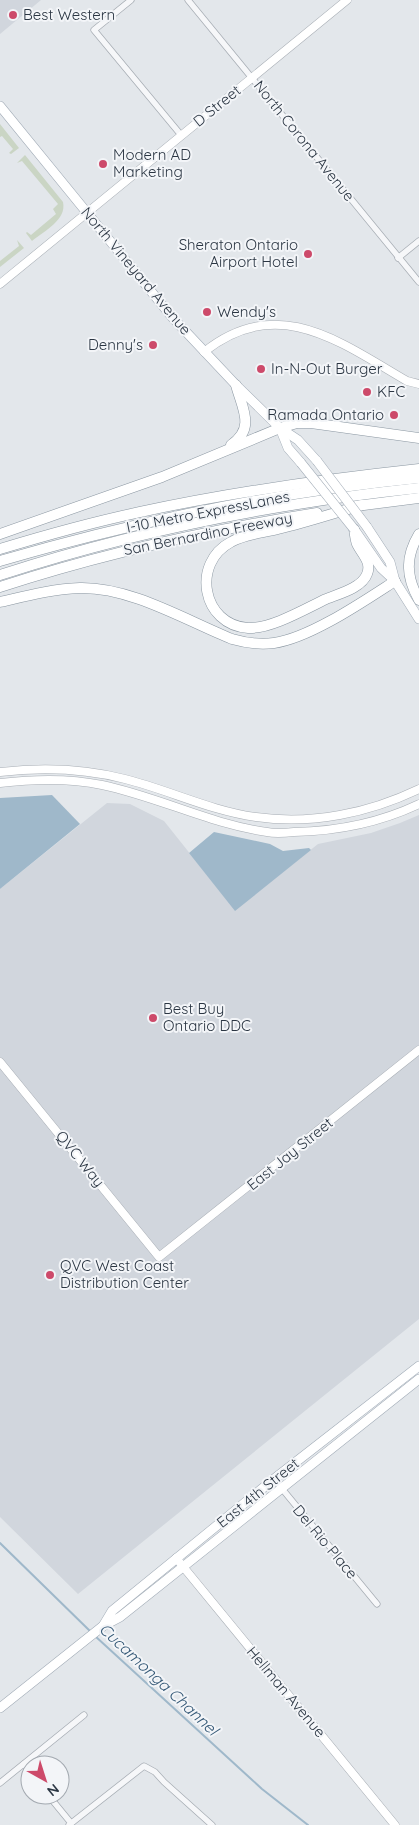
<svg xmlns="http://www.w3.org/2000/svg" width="419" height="1825" font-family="Quicksand,sans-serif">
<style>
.built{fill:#d1d6dd}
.green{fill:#cad5c4}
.water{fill:#9fb8ca}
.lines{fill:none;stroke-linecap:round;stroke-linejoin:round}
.stream{stroke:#9fb8ca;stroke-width:2}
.street-casing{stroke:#a8aeb5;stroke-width:7}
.secondary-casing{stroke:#a8aeb5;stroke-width:9}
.primary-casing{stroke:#a2acb7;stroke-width:10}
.highway-casing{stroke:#8a96a1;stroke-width:11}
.street{stroke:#f6f7f9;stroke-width:5.5}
.secondary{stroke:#fff;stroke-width:8}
.primary{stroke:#fff;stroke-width:9}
.highway{stroke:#fff;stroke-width:10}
.primary-bridge-casing{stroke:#a2acb7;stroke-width:10;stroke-linecap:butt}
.primary-bridge{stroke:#fff;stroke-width:9}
.poi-dot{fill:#cd4a6a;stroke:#f3f5f8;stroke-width:2}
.labels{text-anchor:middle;stroke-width:4;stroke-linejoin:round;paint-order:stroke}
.poi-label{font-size:15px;fill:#2b3643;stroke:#f3f5f8;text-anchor:start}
.street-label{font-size:15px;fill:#2b3643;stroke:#f3f5f8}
.water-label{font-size:16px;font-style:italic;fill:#355977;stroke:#f3f5f8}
</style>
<rect width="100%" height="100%" fill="#e3e7eb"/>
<g class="built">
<polygon points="0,0 41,0 0,34"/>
<polygon points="107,803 130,804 164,821 235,910 318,844 371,833 400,823 419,815 419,1319 78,1594 0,1517 0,889"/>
</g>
<g class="green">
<polygon points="0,124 19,148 11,154 9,153 13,149 2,136 0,137"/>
<path d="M 25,155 L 63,202 C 67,220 44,231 32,241 L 26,233 L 27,232 L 31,235 L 56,214 L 53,209 L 58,204 L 22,161 L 17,163 Z"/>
<polygon points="17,240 24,248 0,267 0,261 19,246"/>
</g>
<g class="water">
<polygon points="52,795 80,824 0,889 0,798"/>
<polygon points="214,832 270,844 283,851 309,848 311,850 235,911 189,853"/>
</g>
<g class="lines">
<g class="stream">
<polyline points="0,1543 91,1632"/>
<polyline points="95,1636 262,1789 308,1825"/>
</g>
<defs>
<g id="street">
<polyline points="131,0 94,30 181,135"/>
<polyline points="188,0 419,282"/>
<polyline points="398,258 419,241"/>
<polyline points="274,1479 377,1604"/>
<polyline points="24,1764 30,1772"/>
<polyline points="0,1783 84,1715"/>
<polyline points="48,1795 71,1823"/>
<polyline points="69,1825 144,1766 155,1772 164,1782 212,1825"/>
</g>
<g id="secondary">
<polyline points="0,284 347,0"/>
<path d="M 204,352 C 277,293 340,342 407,381 L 419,384"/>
<path d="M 0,772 C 43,767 82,768 125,779 C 169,790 211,811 256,817 C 312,825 369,813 419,789"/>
<path d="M 0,783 C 34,779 69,778 102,785 C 159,797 210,824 267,832 C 276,834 285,833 294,832 C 338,831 379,823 419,804"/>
<polyline points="0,1062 159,1257 419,1050"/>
<polyline points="176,1558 395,1825"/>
</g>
<g id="primary">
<polyline points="0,106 172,317 236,385 280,428 298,440 317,461"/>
<polyline points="280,428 288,448 301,463"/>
<polyline points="367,527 390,562 395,581"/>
<polyline points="354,529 381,568 395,581 419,619"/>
<polyline points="103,1626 112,1611 274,1479 419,1366"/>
<polyline points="0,1708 103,1626 120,1617 419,1379"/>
</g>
<g id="highway">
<path d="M 231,445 C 256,428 242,408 236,385"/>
<polyline points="356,506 419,498"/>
<path d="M 354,529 C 355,533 355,539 357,544 C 362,554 372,562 367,574 C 362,588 338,594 326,599 C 305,609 271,629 248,628 C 202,625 191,563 231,542 C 245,534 263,533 278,529 C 307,522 334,513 362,505"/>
<polyline points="0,534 162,477 280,428 297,423 311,423 419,438"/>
<path d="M 419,534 C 405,557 406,577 419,600"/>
<path d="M 0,549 C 46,535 93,522 140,512 C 232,492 326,479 419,469"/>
<path d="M 0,561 C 137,521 277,492 419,478"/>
<path d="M 0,575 C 135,531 277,503 419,488"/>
<path d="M 0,587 C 104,553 209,530 317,513"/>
<path d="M 0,602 C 26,596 52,589 80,588 C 131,587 185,620 232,639 C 246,643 260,645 274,643 C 310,638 364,601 395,581"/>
</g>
</defs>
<use href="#street" class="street-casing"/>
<use href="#secondary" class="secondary-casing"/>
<use href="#primary" class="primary-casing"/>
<use href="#highway" class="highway-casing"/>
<use href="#street" class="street"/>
<use href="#secondary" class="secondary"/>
<use href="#primary" class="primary"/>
<use href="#highway" class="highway"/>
<defs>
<g id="primary-bridge">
<polyline points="317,461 367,527"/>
<polyline points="301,463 354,529"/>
</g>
</defs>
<use href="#primary-bridge" class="primary-bridge-casing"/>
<use href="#primary-bridge" class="primary-bridge"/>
</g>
<g class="poi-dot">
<circle cx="13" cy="15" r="5"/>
<circle cx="103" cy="164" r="5"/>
<circle cx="308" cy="254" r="5"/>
<circle cx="207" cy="312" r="5"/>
<circle cx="153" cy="345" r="5"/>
<circle cx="261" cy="369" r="5"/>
<circle cx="367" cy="392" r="5"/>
<circle cx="394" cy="415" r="5"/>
<circle cx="153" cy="1018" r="5"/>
<circle cx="50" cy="1275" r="5"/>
</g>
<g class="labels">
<g class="poi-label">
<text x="23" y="20">Best Western</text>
<text x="113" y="160">Modern AD<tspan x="113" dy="17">Marketing</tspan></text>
<text x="298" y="250" text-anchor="end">Sheraton Ontario<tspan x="298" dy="17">Airport Hotel</tspan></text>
<text x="217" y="317">Wendy's</text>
<text x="143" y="350" text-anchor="end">Denny's</text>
<text x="271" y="374">In-N-Out Burger</text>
<text x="377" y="397">KFC</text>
<text x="384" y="420" text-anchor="end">Ramada Ontario</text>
<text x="163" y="1014">Best Buy<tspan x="163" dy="17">Ontario DDC</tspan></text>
<text x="60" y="1271">QVC West Coast<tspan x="60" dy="17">Distribution Center</tspan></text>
</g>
<g class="street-label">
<text transform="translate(217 106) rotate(-39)" y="5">D Street</text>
<text transform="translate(304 141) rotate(51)" y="5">North Corona Avenue</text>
<text transform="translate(136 271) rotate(50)" y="5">North Vineyard Avenue</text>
<text transform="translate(208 512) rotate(-11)" y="5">I-10 Metro ExpressLanes</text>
<text transform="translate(208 534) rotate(-11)" y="5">San Bernardino Freeway</text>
<text transform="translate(290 1154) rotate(-39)" y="5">East Jay Street</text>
<text transform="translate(80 1159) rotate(51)" y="5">QVC Way</text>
<text transform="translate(258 1493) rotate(-39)" y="5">East 4th Street</text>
<text transform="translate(325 1542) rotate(50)" y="5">Del Rio Place</text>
<text transform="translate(286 1692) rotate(50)" y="5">Hellman Avenue</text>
</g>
<g class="water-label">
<text transform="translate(159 1679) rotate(43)" y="6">Cucamonga Channel</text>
</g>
</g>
<g transform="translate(45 1780) rotate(141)"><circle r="24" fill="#f3f5f8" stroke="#a3a9b0"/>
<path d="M0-4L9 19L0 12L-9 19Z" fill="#cd4a6a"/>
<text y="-8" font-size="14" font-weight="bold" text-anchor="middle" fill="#2b3643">N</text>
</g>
</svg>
